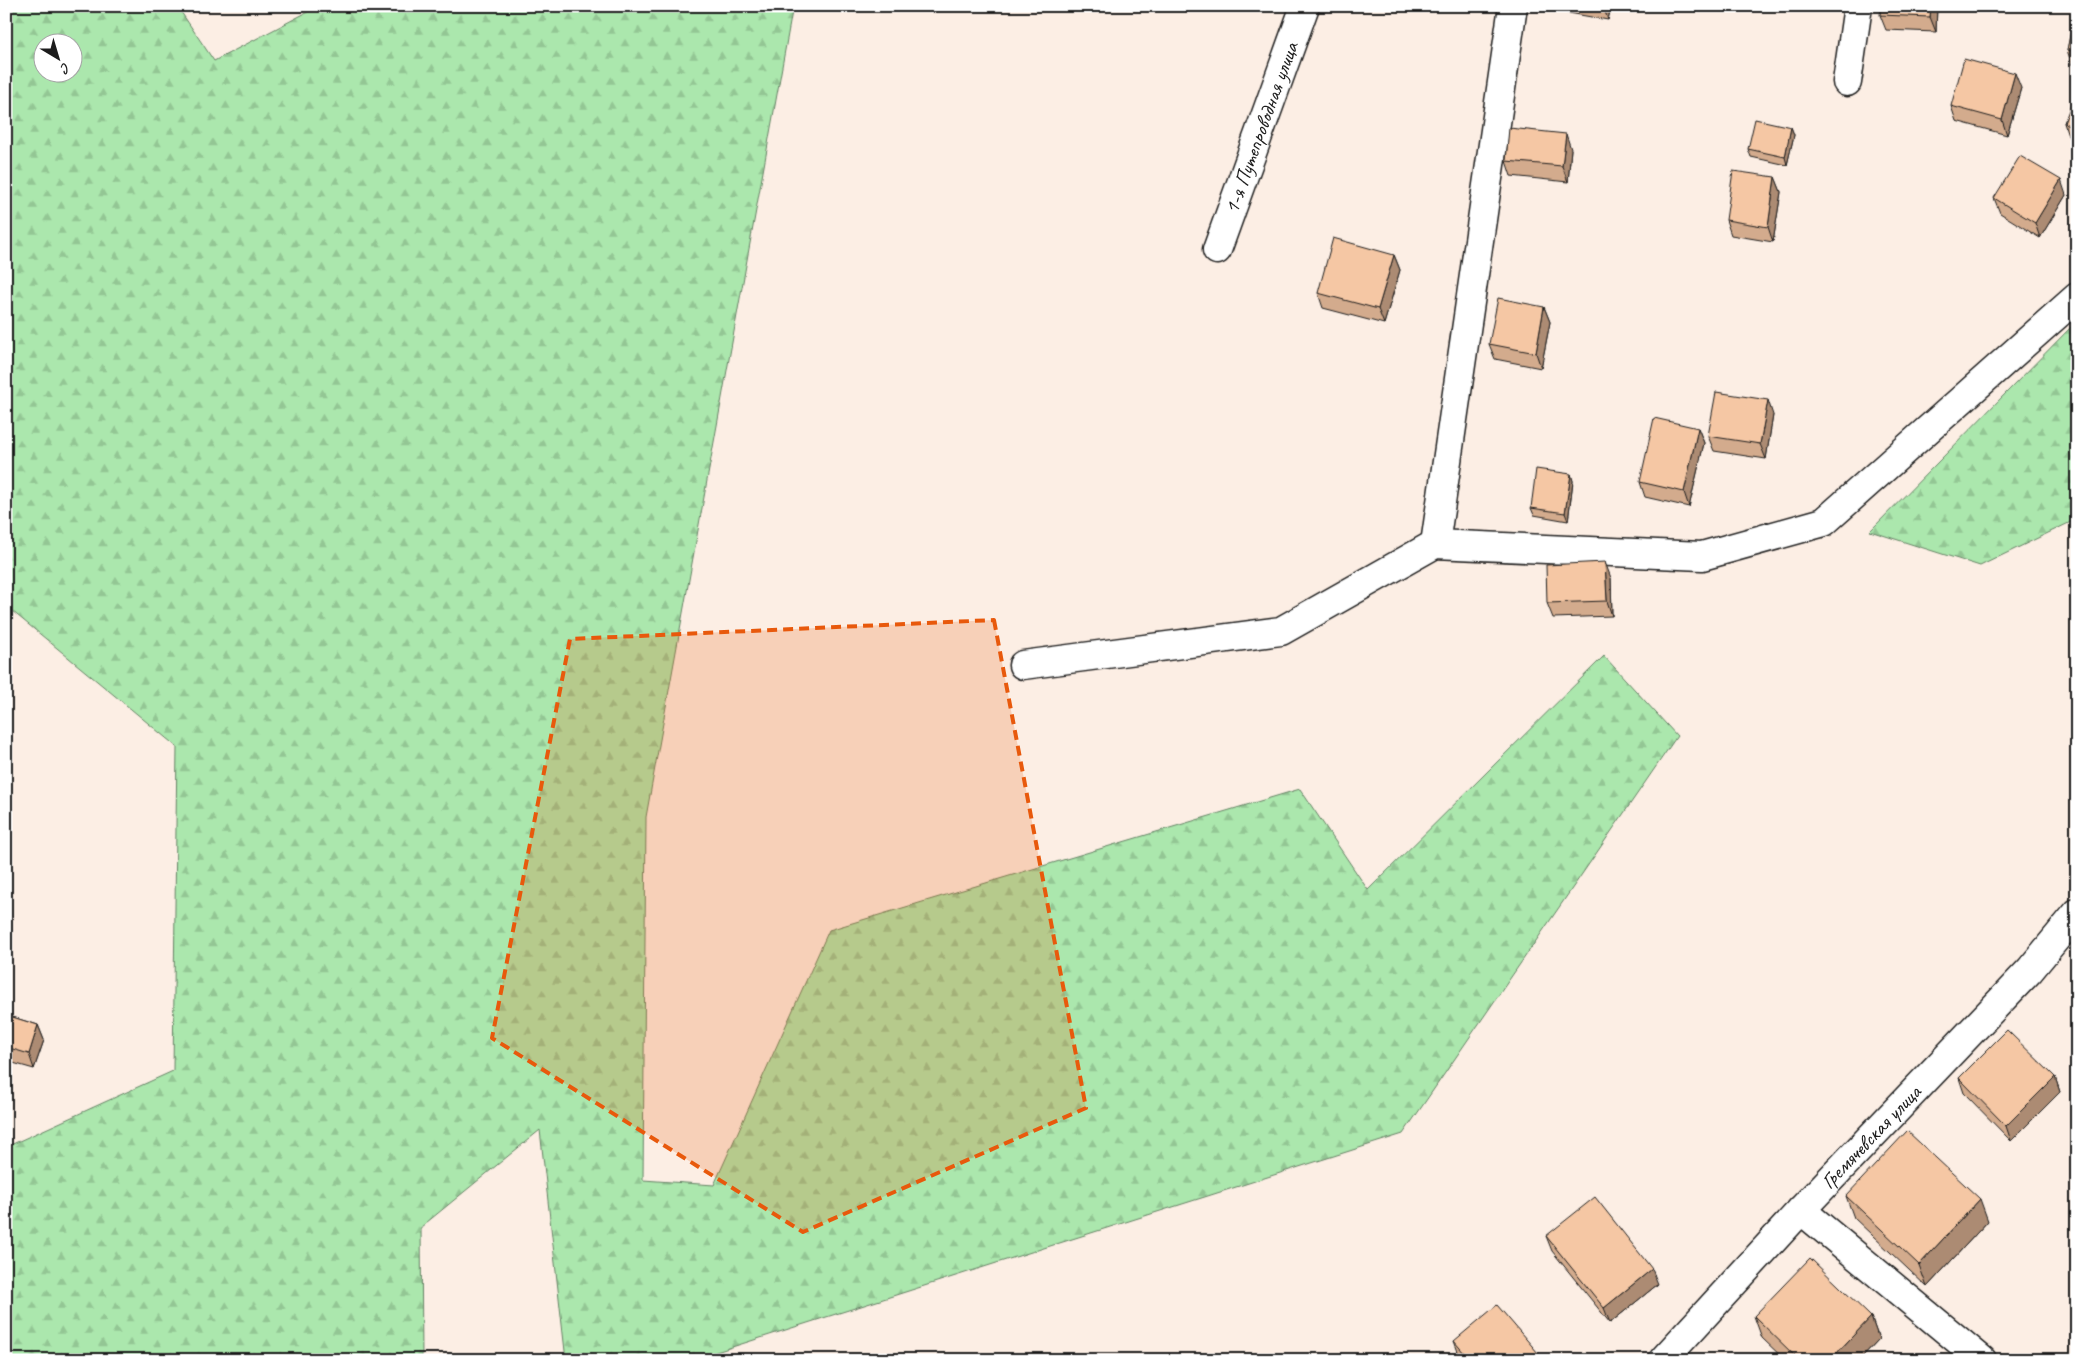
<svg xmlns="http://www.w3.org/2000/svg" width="2083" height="1366" font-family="Caveat,sans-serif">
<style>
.forest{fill:url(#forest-firs);stroke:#648264;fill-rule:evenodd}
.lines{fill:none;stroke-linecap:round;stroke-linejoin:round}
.minor-casing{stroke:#1c1c1c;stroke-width:31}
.minor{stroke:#fff;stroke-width:28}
.wall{fill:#d3ab8d;stroke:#1c1c1c}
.shaded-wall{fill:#ac8b73;stroke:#1c1c1c}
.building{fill:#f5c7a4;stroke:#1c1c1c}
.marked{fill:#e8590c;fill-opacity:0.2;stroke:#e8590c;stroke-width:4;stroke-dasharray:10 6;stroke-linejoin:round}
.labels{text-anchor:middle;stroke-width:4;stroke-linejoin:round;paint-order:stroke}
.street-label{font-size:21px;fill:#1c1c1c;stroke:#fff}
</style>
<defs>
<pattern id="forest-firs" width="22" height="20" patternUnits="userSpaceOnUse" patternTransform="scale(1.25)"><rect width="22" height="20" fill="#abe7ad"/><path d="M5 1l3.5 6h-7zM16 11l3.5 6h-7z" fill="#93c694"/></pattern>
</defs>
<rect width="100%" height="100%" fill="#fceee4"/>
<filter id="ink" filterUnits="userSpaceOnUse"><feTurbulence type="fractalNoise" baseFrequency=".02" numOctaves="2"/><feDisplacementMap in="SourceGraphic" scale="10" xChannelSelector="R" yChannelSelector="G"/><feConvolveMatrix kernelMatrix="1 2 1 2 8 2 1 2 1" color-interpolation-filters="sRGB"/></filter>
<g filter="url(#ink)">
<g class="forest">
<path d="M 6,6 L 177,6 L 214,61 L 319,6 L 793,6 L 646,817 L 643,1180 L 714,1185 L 829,930 L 1300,789 L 1368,890 L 1604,656 L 1677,736 L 1403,1134 L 691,1360 L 566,1360 L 540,1130 L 421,1227 L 422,1360 L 6,1360 L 6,1147 L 173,1071 L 177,747 L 6,606 ZM 42,42 L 72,42 L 72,72 L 42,72 Z"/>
<polygon points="2077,321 2077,519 1980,566 1870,531"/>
</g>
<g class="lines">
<defs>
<g id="minor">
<polyline points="1847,82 1858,6"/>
<path id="s1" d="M 1217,250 L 1305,6"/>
<polyline points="1435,544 1513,6"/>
<polyline points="1023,665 1281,631 1435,544 1702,556 1824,522 2077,297"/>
<polyline points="1801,1210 1982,1360"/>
<path id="s2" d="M 1663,1360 L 1801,1210 L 2030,970 L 2077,913"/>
</g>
</defs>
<use href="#minor" class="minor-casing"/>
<use href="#minor" class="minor"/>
</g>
<g class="wall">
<polygon points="1541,6 1611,6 1608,20 1541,8"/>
<polygon points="1937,6 1936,32 1886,30 1880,15"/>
<polygon points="2077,6 2077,66 2072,65 2067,50"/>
<polygon points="2021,88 2007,135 1956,121 1951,106"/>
<polygon points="2077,92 2077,141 2069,138 2064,123"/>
<polygon points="1791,127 1794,135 1787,165 1751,157 1748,149"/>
<polygon points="1571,149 1568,182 1511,176 1506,161"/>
<polygon points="1775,177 1781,192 1773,242 1731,235 1726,220"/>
<polygon points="2066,195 2040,238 2000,213 1994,198"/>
<polygon points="1394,255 1400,270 1384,324 1323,308 1318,293"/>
<polygon points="1544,307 1550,322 1541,368 1495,359 1489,344"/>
<polygon points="1773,415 1766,459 1714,451 1708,436"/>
<polygon points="1698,428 1704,443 1689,507 1645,497 1640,482"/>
<polygon points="1571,474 1573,481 1568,521 1534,515 1531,508"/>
<polygon points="1611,578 1612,616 1553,618 1547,603"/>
<polygon points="6,1015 38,1025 44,1040 34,1069 6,1061"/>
<polygon points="2077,1069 2077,1084 2073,1073"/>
<polygon points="2055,1077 2060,1092 2011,1141 1964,1093 1959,1078"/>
<polygon points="1846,1196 1988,1221 1927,1287 1854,1218"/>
<polygon points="1546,1236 1658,1284 1610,1323 1552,1251"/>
<polygon points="1754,1316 1871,1317 1879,1339 1859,1360 1785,1360 1762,1338"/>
<polygon points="1454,1341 1544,1360 1462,1360 1460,1357"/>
</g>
<g class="shaded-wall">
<polygon points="1603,6 1611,6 1608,20"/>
<polygon points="1931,6 1937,6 1936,32 1930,17"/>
<polygon points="2015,73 2021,88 2007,135 2002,120"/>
<polygon points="1791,127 1794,135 1787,165 1785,157"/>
<polygon points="1566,134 1571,149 1568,182 1562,166"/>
<polygon points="1775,177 1781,192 1773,242 1768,227"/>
<polygon points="2061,180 2066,195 2040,238 2035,223"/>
<polygon points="1394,255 1400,270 1384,324 1378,309"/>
<polygon points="1544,307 1550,322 1541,368 1536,353"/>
<polygon points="1768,400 1773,415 1766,459 1760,444"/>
<polygon points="1698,428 1704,443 1689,507 1684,492"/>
<polygon points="1571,474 1573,481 1568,521 1565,513"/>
<polygon points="1605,562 1611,578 1612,616 1607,601"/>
<polygon points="38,1025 44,1040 34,1069 29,1054"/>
<polygon points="2055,1077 2060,1092 2011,1141 2006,1126"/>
<polygon points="1980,1199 1988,1221 1927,1287 1919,1265"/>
<polygon points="1652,1269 1658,1284 1610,1323 1604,1308"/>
<polygon points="1871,1317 1879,1339 1859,1360 1830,1360"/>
</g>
<g class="building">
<polygon points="1881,6 1931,6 1930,17 1880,15"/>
<polygon points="2076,6 2077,6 2077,52 2067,50"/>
<polygon points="1964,59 2015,73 2002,120 1951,106"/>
<polygon points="2076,91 2077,92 2077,128 2064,123"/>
<polygon points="1755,119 1791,127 1785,157 1748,149"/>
<polygon points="1509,128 1566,134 1562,166 1506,161"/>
<polygon points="2020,156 2061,180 2035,223 1994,198"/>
<polygon points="1733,171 1775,177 1768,227 1726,220"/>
<polygon points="1333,238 1394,255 1378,309 1318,293"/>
<polygon points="1498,298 1544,307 1536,353 1489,344"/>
<polygon points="1716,392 1768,400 1760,444 1708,436"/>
<polygon points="1654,418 1698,428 1684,492 1640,482"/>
<polygon points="1536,469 1571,474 1565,513 1531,508"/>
<polygon points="1605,562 1607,601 1547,603 1546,565"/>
<polygon points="6,1015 38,1025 29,1054 6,1047"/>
<polygon points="2007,1030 2055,1077 2006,1126 1959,1078"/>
<polygon points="2077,1069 2077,1077 2073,1073"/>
<polygon points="1907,1131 1980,1199 1919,1265 1846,1196"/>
<polygon points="1595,1197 1652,1269 1604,1308 1546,1236"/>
<polygon points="1810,1258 1871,1317 1830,1360 1799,1360 1754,1316"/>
<polygon points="1497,1305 1544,1360 1470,1360 1454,1341"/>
</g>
</g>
<path class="marked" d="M 994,620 L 1086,1108 L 803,1232 L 492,1038 L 570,639 Z"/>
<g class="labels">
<g class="street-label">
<text dy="7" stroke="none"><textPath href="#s1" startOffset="130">1-я Путепроводная улица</textPath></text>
<text dy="7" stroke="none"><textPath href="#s2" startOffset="305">Гремячевская улица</textPath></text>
</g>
</g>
<rect width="2083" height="1366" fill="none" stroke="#fff" stroke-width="25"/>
<rect x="12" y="12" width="2058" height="1341" fill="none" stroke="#1c1c1c" stroke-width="2" filter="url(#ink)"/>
<g transform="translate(58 58) rotate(142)"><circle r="24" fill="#ffffff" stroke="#a4a4a4"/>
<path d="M0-4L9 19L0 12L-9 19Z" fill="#1c1c1c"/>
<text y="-8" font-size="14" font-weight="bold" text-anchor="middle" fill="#1c1c1c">С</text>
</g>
</svg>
